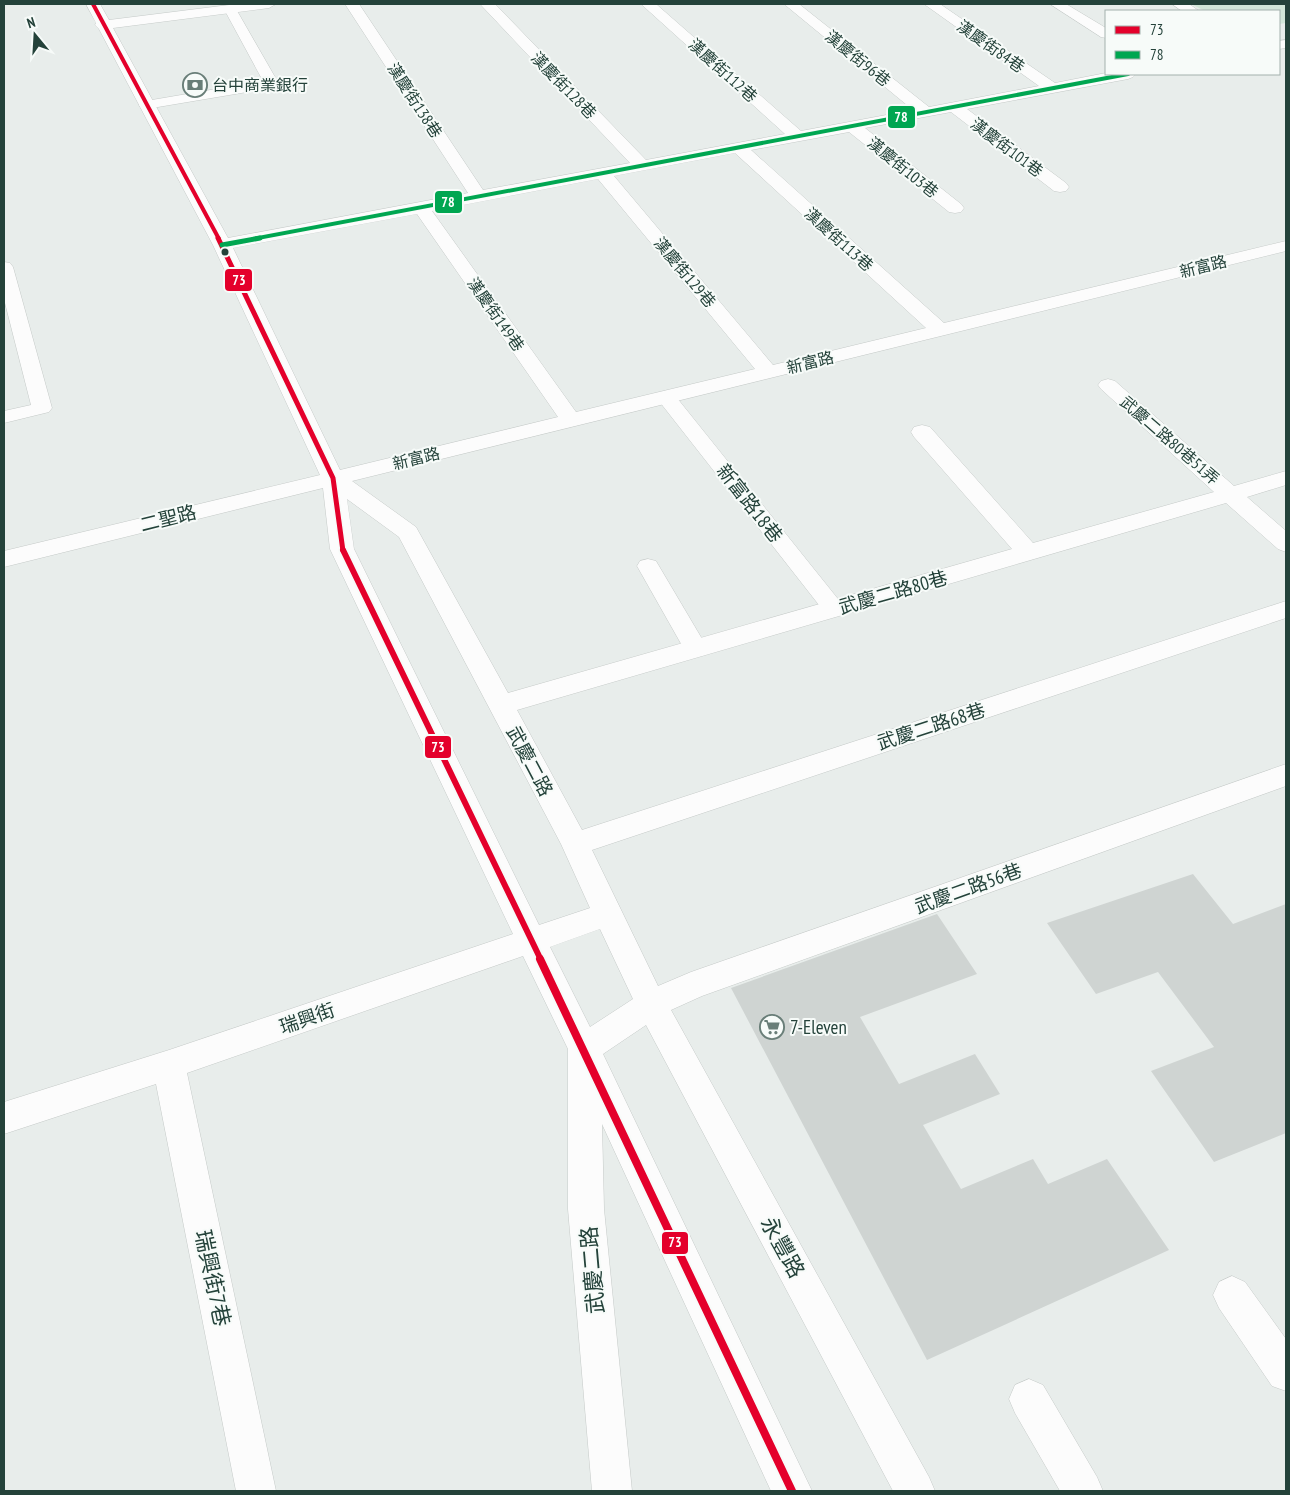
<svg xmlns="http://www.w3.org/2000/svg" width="1290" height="1495" font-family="'PT Sans Narrow','Noto Sans TC',sans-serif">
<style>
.green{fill:#d1e6d8}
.building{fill:#cfd4d2}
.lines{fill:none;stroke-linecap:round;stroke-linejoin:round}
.service-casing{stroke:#c5cac8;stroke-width:1}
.minor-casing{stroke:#c5cac8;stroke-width:1}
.service{fill:#fcfcfc;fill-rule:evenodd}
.minor{fill:#fcfcfc;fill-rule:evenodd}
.bus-1-far3-casing{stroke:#f7fbf9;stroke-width:5.5}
.bus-1-far2-casing{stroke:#f7fbf9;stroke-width:8}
.bus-1-far1-casing{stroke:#f7fbf9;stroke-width:10}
.bus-1-casing{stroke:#f7fbf9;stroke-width:12}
.bus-2-far1-casing{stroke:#f7fbf9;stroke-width:5.5}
.bus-2-casing{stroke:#f7fbf9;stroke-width:8}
.bus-1-far3{stroke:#e4002b;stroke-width:4}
.bus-1-far2{stroke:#e4002b;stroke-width:5}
.bus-1-far1{stroke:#e4002b;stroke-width:6}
.bus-1{stroke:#e4002b;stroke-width:8}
.bus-2-far1{stroke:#00a651;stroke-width:4}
.bus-2{stroke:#00a651;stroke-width:5}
.bus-dot{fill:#24423a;stroke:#f7fbf9;stroke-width:2}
.labels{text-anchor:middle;stroke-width:4;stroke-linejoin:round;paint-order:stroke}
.far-street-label{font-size:16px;fill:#24423a;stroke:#f7fbf9}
.far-poi-label{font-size:16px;fill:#24423a;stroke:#f7fbf9;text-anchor:start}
.street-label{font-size:19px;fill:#24423a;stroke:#f7fbf9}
.poi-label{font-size:19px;fill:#24423a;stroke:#f7fbf9;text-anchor:start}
.near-street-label{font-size:22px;fill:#24423a;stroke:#f7fbf9}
.line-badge{stroke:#f7fbf9;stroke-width:2}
.badge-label{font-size:14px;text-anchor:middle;font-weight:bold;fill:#fff}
</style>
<rect width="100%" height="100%" fill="#e8edeb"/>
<polygon class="green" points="1191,4 1286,4 1286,23 1279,24 1279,11 1205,11"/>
<g class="building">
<polygon points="1193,874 1233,924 1286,904 1286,1133 1214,1162 1151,1071 1214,1047 1158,972 1096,994 1047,923"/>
<polygon points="937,914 977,974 860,1017 899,1084 975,1054 1000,1094 923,1125 961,1189 1033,1159 1048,1184 1107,1159 1169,1250 927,1360 731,988"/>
</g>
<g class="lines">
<defs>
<g id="service">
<polygon points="230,5 236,9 279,84 277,87 146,109 141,108 139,105 141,102 146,101 263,81 224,9"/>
<polygon points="4,262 10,263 13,267 52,408 49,412 4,423 4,411 31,405 4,299"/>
<polygon points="666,391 673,393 842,604 845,609 842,614 834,617 826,614 659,401 656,397 659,393"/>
<polygon points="648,559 656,561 708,649 704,655 696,657 688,655 684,649 637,566 640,561"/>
</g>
<g id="minor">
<path d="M 86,4 L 100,4 L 109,20 L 237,4 L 276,4 L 269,8 L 113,28 L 228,238 L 468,193 L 345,4 L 359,4 L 483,190 L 630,163 L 480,4 L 495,4 L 646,160 L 785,134 L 641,4 L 656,4 L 801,131 L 913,110 L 784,4 L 799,4 L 929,107 L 1039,86 L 924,4 L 940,4 L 1055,83 L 1106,73 L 1136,74 L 1133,77 L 1128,79 L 967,109 L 1066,183 L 1069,187 L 1066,191 L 1060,192 L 1054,191 L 951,112 L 865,128 L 961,204 L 964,208 L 961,212 L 955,213 L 949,212 L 849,132 L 751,150 L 944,323 L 1286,241 L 1286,251 L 352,481 L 416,527 L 508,693 L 1012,549 L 914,437 L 911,432 L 914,427 L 922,425 L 930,427 L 1033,543 L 1214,492 L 1101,389 L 1098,385 L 1101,381 L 1108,379 L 1115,381 L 1234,486 L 1286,471 L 1286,485 L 1247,497 L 1286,531 L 1286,552 L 1278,549 L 1226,503 L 517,710 L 582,830 L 1286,601 L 1286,618 L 592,850 L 658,986 L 691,972 L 1286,764 L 1286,786 L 702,996 L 671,1010 L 929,1477 L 935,1491 L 893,1491 L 646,1025 L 603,1054 L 812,1491 L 771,1491 L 602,1124 L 604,1209 L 632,1491 L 592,1491 L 568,1209 L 568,1049 L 523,956 L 187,1073 L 276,1491 L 236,1491 L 156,1084 L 4,1134 L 4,1102 L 169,1050 L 513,934 L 330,549 L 323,488 L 4,567 L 4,551 L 320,475 L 213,245 L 99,29 L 95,25 L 96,23 ZM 735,153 L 926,328 L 773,365 L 614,176 ZM 598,179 L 755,369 L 576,412 L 432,211 ZM 417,214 L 558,417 L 340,470 L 233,248 ZM 347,499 L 399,537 L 561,844 L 590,908 L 539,925 L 354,549 ZM 600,929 L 633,999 L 590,1027 L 550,947 Z"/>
<polygon points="1050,4 1066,4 1106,28 1106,38 1101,37"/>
<polygon points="1172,4 1189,4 1199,11 1182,11"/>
<polygon points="1286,40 1286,48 1279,49 1279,41"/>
<polygon points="1232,1276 1245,1282 1286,1339 1286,1391 1272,1386 1219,1308 1213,1295 1219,1282"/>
<polygon points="1029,1379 1043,1385 1097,1477 1103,1491 1060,1491 1015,1413 1009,1399 1015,1385"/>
</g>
</defs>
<use href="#service" class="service-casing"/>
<use href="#minor" class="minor-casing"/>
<use href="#service" class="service"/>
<use href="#minor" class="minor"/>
<defs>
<polyline id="bus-1-far3" points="93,4 219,239"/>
<polyline id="bus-1-far2" points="218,238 333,478 343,551"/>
<polyline id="bus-1-far1" points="343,550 541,960"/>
<polyline id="bus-1" points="540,959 792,1491"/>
<polyline id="bus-2-far1" points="253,239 1128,74"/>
<polyline id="bus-2" points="222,245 260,238"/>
</defs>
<use href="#bus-1-far3" class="bus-1-far3-casing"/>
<use href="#bus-1-far2" class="bus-1-far2-casing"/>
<use href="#bus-1-far1" class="bus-1-far1-casing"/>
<use href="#bus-1" class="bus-1-casing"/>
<use href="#bus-2-far1" class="bus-2-far1-casing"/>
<use href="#bus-2" class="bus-2-casing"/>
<use href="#bus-1-far3" class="bus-1-far3"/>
<use href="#bus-1-far2" class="bus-1-far2"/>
<use href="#bus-1-far1" class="bus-1-far1"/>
<use href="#bus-1" class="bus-1"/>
<use href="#bus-2-far1" class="bus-2-far1"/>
<use href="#bus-2" class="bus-2"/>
</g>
<defs>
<symbol id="bank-ring" viewBox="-11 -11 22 22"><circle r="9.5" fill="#f7fbf9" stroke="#697e78" stroke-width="1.5"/><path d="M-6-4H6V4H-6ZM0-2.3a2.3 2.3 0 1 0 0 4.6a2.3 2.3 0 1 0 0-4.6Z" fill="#697e78"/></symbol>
<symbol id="supermarket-ring" viewBox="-11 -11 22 22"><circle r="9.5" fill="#f7fbf9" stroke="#697e78" stroke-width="1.5"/><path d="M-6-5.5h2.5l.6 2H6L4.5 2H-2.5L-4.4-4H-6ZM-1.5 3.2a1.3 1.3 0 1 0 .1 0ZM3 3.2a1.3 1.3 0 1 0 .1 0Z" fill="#697e78"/></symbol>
</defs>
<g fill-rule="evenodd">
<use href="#bank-ring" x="181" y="71" width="28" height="28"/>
<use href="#supermarket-ring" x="758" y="1013" width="28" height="28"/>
</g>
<circle class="bus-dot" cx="225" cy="252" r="4.5"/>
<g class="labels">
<g class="far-street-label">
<text transform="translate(991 46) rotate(35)" y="6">漢慶街84巷</text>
<text transform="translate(858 58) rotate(39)" y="6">漢慶街96巷</text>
<text transform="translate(723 70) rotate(42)" y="6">漢慶街112巷</text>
<text transform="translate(564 85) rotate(46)" y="6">漢慶街128巷</text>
<text transform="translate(415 100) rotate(57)" y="6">漢慶街138巷</text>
<text transform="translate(1007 147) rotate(37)" y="6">漢慶街101巷</text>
<text transform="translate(903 167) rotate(39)" y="6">漢慶街103巷</text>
<text transform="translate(839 239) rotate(42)" y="6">漢慶街113巷</text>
<text transform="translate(1203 266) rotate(-14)" y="6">新富路</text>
<text transform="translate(685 272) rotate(50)" y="6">漢慶街129巷</text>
<text transform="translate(496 314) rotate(55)" y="6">漢慶街149巷</text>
<text transform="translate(810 362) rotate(-14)" y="6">新富路</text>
<text transform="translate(1170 440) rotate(41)" y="6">武慶二路80巷51弄</text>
<text transform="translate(416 458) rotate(-14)" y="6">新富路</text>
</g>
<g class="far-poi-label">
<text x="212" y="91">台中商業銀行</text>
</g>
<g class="street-label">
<text transform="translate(750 503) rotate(52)" y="7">新富路18巷</text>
<text transform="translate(168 518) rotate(-14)" y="7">二聖路</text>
<text transform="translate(893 592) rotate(-16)" y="7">武慶二路80巷</text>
<text transform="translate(931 726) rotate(-18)" y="7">武慶二路68巷</text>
<text transform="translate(530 761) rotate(62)" y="7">武慶二路</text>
<text transform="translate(968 888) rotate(-20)" y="7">武慶二路56巷</text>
<text transform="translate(307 1018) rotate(-19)" y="7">瑞興街</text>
</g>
<g class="poi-label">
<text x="790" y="1034">7-Eleven</text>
</g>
<g class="near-street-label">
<text transform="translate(783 1247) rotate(61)" y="8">永豐路</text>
<text transform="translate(592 1270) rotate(-95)" y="8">武慶二路</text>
<text transform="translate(213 1278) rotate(78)" y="8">瑞興街7巷</text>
</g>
</g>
<g class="line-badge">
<rect x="887" y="105" width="29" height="24" rx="5" fill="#00a651"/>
<rect x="434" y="190" width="29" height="24" rx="5" fill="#00a651"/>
<rect x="224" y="268" width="29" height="24" rx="5" fill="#e4002b"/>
<rect x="424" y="735" width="28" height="24" rx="5" fill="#e4002b"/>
<rect x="661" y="1231" width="28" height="24" rx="5" fill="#e4002b"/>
</g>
<g class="badge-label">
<text x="901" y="122">78</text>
<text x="448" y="207">78</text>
<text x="239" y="285">73</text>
<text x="438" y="752">73</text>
<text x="675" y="1247">73</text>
</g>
<rect width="1290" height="1495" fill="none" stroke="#24423a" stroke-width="10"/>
<rect x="1105" y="10" width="175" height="65" fill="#f7fbf9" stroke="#a3b1ad"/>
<rect x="1115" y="26" width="25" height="8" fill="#e4002b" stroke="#a3b1ad"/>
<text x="1150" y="35" font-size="15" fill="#24423a">73</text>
<rect x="1115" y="51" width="25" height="8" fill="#00a651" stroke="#a3b1ad"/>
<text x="1150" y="60" font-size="15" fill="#24423a">78</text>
<g transform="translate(35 35) rotate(342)" stroke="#f7fbf9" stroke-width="4" paint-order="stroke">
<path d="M0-4L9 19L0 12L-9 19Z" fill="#24423a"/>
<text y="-8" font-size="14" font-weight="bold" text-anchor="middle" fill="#24423a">N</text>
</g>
</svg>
